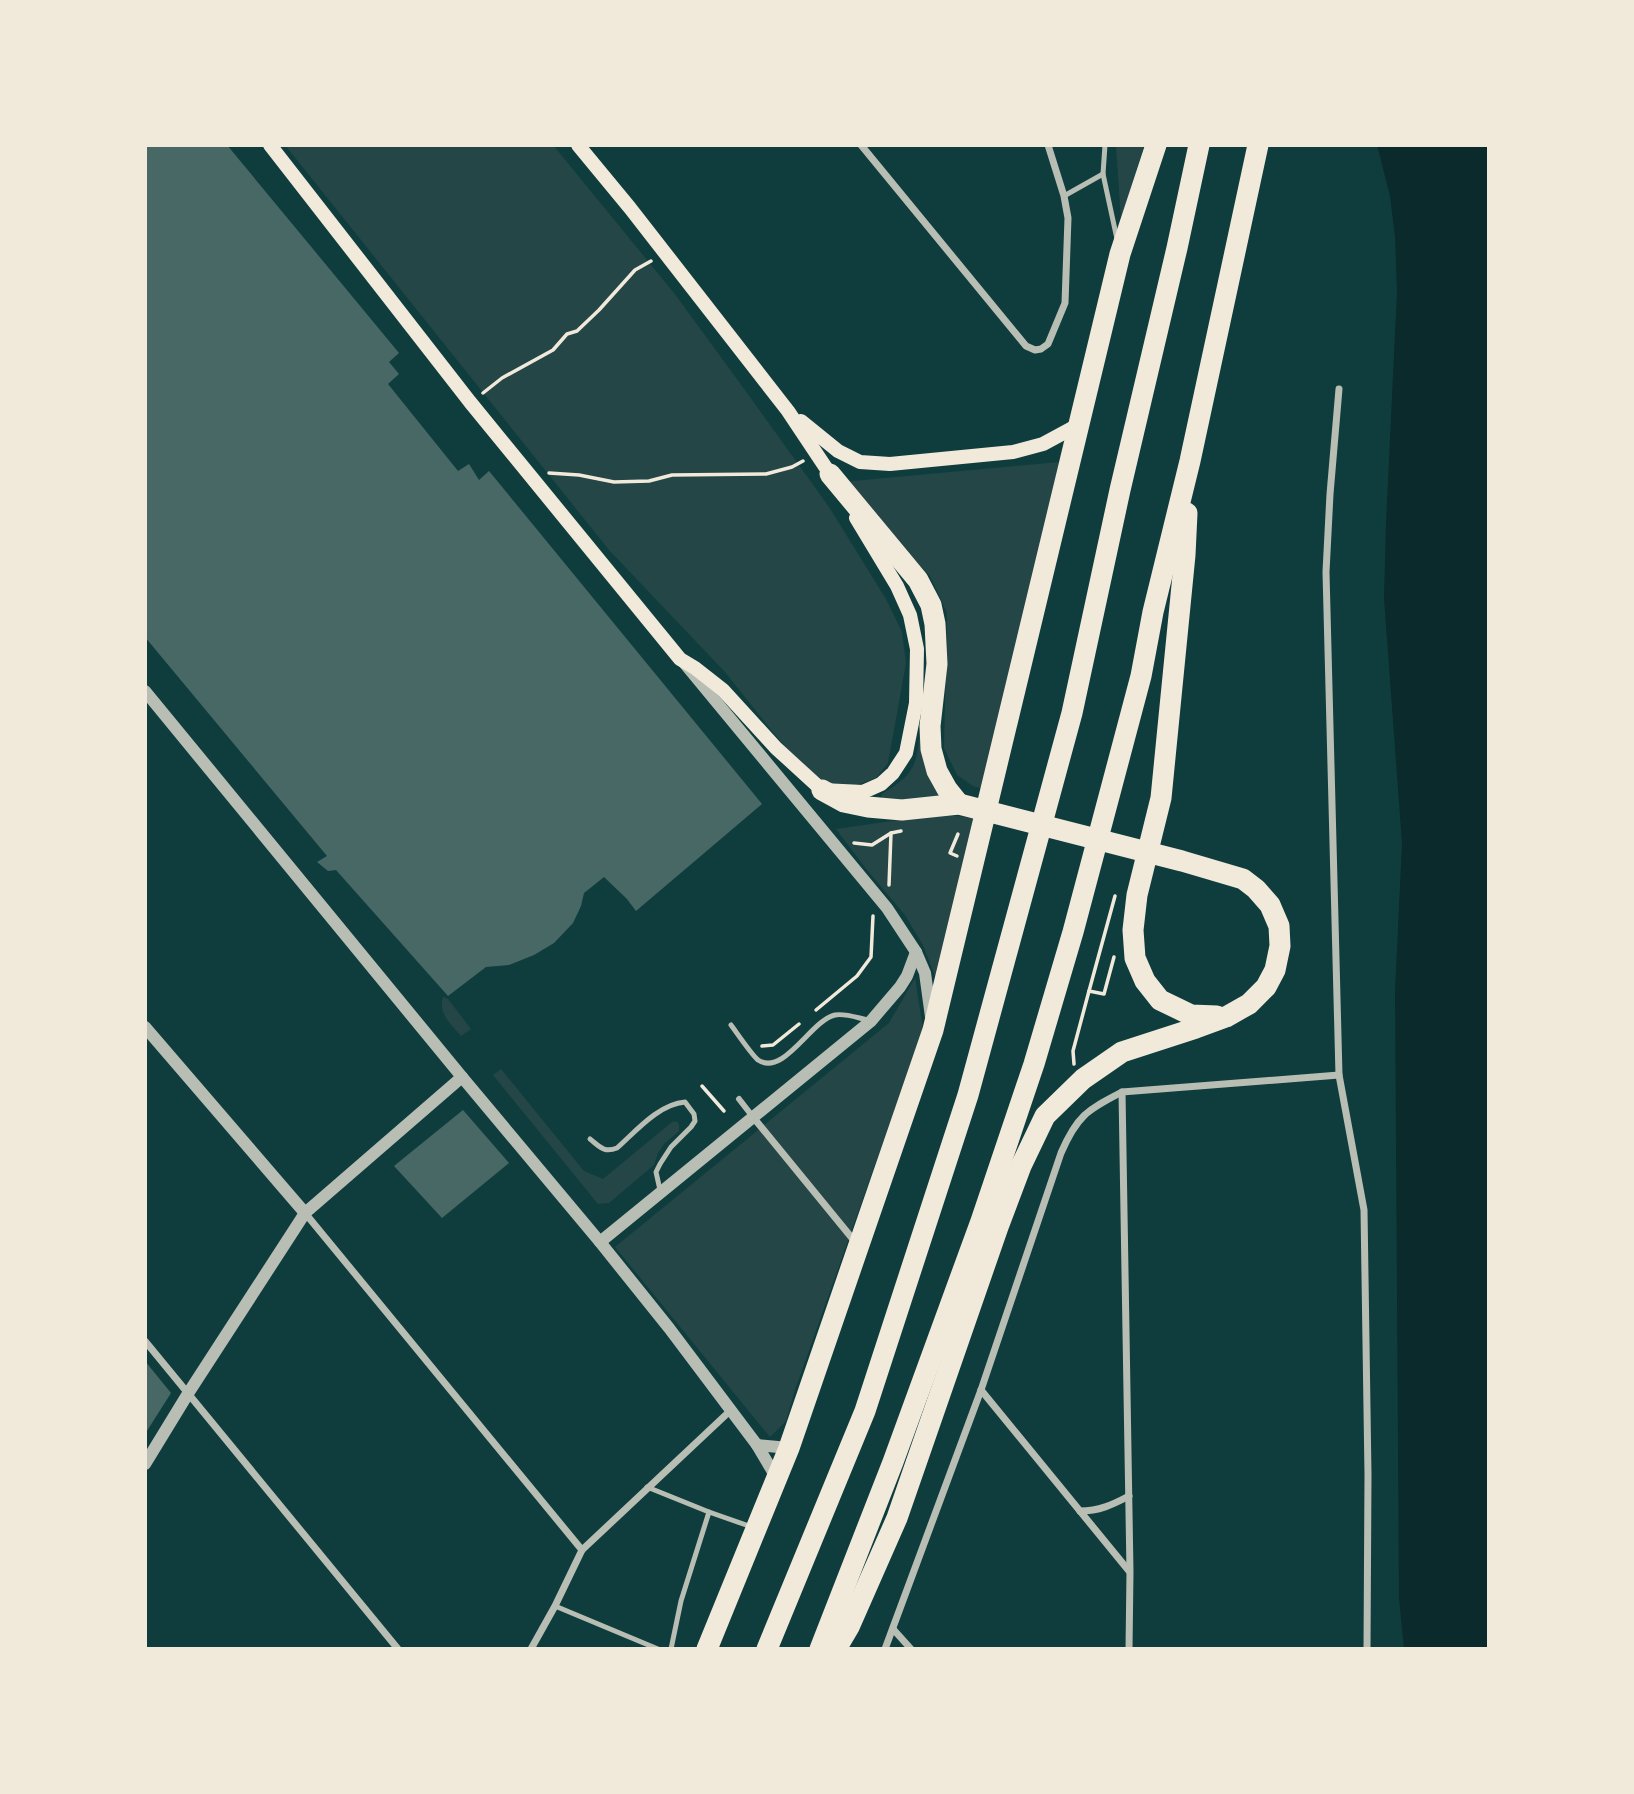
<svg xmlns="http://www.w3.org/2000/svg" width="1634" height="1794" font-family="'Nunito Sans',sans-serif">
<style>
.green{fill:#244646}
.water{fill:#0a2a2b}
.building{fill:#486865}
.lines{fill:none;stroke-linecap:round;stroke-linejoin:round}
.path{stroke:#f1e9da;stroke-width:3.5}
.service{stroke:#b8beb3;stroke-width:5}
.pedestrian{stroke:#b8beb3;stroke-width:6}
.minor{stroke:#b8beb3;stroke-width:7}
.tertiary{stroke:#b8beb3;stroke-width:12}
.secondary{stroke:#f1e9da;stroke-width:14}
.motorway{stroke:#f1e9da;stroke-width:21}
</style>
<rect width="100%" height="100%" fill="#0f3d3e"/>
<g class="green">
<polygon points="285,145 553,145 674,293 742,386 829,507 886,599 902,632 906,663 888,763 876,778 853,786 829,785 796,759 772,731 725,672 609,550"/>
<polygon points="1116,145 1144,145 1121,220"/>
<polygon points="1059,462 983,789 973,786 957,775 944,748 947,613 930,576 842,482"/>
<path d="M 920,728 L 945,796 L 884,802 L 881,800 L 882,794 C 915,774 917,766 920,728 Z"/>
<polygon points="940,814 973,818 936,979 923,945 905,915 867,870 836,829"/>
<polygon points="915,978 923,1029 795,1390 786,1421 770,1437 615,1247 889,1023"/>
<path d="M 443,997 L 448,999 L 471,1029 L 461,1036 C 451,1024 438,1014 443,997 Z"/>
<polygon points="501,1069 584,1171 603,1179 672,1122 676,1121 679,1124 679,1131 664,1144 658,1153 654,1165 609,1203 598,1204 493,1075"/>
</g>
<polygon class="water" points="1377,145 1489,145 1489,1649 1404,1649 1399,1598 1395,990 1402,844 1384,598 1386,523 1397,291 1395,237 1390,196"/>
<g class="building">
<polygon points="145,145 227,145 399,353 389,362 399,374 388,384 458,471 469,464 479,480 489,471 762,804 636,911 627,899 604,877 584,893 581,906 573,923 554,943 534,955 509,965 486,967 448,996 336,870 328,871 317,862 327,856 145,637"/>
<polygon points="463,1110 509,1163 442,1218 394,1166"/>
<polygon points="145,1361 171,1393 145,1434"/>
</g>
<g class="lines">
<g class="path">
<polyline points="483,393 502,378 553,350 567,334 577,331 599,310 635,270 651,261"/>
<polyline points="549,473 579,475 614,482 649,481 672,475 766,474 792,467 803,461"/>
<polyline points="854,843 872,845 891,833"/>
<polyline points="957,856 950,853 958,834"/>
<polyline points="889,885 891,833 901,831"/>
<polyline points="1114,957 1104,994 1089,991 1115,896"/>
<polyline points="816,1010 857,976 871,957 873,916"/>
<polyline points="762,1046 773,1045 799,1024"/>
<polyline points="1074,1064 1073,1051 1089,991"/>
<polyline points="702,1086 724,1111"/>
</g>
<g class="service">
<polyline points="1105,145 1103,174 1117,239"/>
<polyline points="1064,196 1103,174"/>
<path d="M 731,1025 C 737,1033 751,1054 758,1060 C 784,1077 811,1020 835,1015 C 845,1013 858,1018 868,1020"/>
<path d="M 590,1139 C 600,1147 604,1153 617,1148 C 636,1131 659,1104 685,1102 L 694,1114 L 695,1121 L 691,1127 L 671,1147 L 660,1164 L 656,1172 L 660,1190"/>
<polyline points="647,1487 709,1512"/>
<polyline points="555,1606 658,1649"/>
<polyline points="671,1649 681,1601 709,1512 752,1527"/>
</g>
<polyline class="pedestrian" points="739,1099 753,1117"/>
<g class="minor">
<polyline points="861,145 1026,346 1035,350 1041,349 1048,344 1065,303 1068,218 1064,196 1048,145"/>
<polyline points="1339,389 1330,494 1326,572 1339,1075 1364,1210 1368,1475 1367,1649"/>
<polyline points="1122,1092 1130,1572 1129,1649"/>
<polyline points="753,1117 856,1243"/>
<polyline points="305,1213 582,1550"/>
<polyline points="145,1341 398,1649"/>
<polyline points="981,1390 1129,1571"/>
<path d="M 1080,1511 C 1099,1511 1112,1505 1129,1496"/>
<polyline points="893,1629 911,1649"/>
<polyline points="531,1649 555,1606 582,1550 731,1410"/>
<path d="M 885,1649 L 981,1390 L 1061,1153 C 1077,1116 1087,1110 1122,1092 L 1339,1075"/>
</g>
<g class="tertiary">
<polyline points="685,664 887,908 916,952 925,973 931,1017"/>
<polyline points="145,691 462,1077 600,1242 669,1328 757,1445 776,1477"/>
<polyline points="145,1027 305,1213"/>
<polyline points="600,1242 871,1021 900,987 907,976 916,952"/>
<polyline points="757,1445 789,1448"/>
<polyline points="145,1464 189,1392 305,1213 462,1077"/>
</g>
<g class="secondary">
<polyline points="270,145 470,402 680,659 695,668 723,690 776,748 822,790 863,792 881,784 893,773 906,753 916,703 917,649 910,615 897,586 856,518"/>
<polyline points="578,145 630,208 788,411 834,480"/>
<polyline points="801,421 838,451 860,462 890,464 1013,452 1043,444 1080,424"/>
</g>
<g class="motorway">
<polyline points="830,474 918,580 931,605 935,624 937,664 930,726 931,749 937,771 947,789 959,804"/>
<polyline points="1187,513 1185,555 1161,798 1137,895 1133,930 1135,958 1145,981 1160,1000 1191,1015 1217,1016"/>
<polyline points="822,790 844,802 868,807 902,810 959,804 1182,861 1243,879 1256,889 1270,905 1279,926 1280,946 1275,970 1266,987 1249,1004 1226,1017 1196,1028 1122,1052 1083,1079 1045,1116 1021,1166 998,1227 897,1518 849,1627 836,1649"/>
<polyline points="707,1649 789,1448 933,1030 1120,254 1156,145"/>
<polyline points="767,1649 865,1411 968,1095 1072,713 1120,490 1177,248 1199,145"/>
<polyline points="820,1649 893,1462 981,1221 1034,1064 1073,932 1141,676 1153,612 1190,461 1258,145"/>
</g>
</g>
<rect width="1634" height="1794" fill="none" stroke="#f1e9da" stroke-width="294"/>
</svg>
